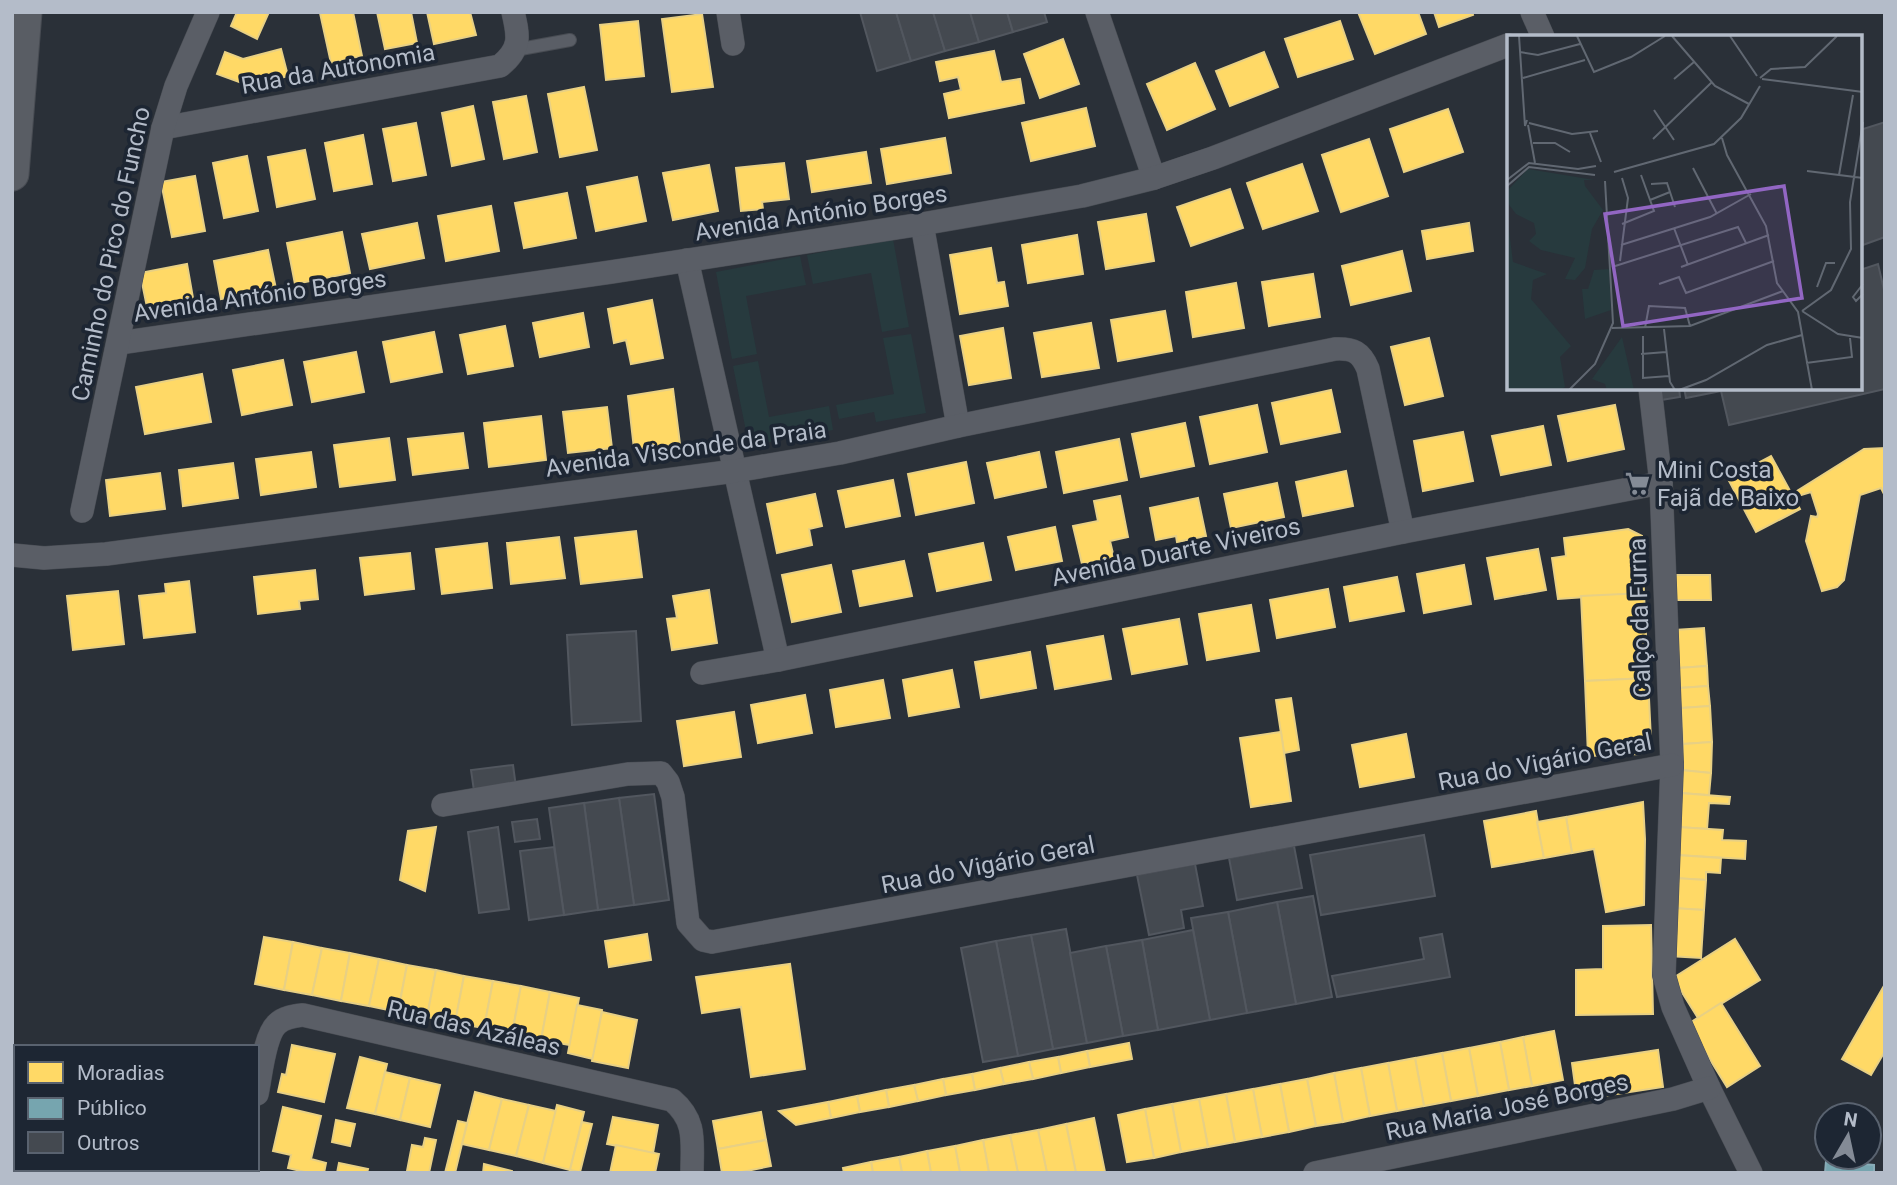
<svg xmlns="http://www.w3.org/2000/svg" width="1897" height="1185" font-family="Roboto,sans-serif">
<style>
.green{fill:#273a3e}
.homes{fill:#ffd966;stroke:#e8d084;stroke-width:2}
.public{fill:#76a5af;stroke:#89acb7;stroke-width:2}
.building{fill:#444950;stroke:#52575f;stroke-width:2}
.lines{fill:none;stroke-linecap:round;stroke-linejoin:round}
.lane-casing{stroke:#484c53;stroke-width:14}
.street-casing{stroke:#484c53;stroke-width:24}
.secondary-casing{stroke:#484c53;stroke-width:35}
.lane{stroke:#5a5e66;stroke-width:12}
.street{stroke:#5a5e66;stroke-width:23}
.secondary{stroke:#595d64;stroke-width:33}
.labels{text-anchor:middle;stroke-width:7;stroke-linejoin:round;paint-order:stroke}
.street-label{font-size:24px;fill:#b4bcc9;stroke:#1d2633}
.poi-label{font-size:24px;fill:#b4bcc9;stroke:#1d2633;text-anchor:start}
.inset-road{fill:none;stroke:#616872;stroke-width:2}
.view{fill:#9266c3;fill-opacity:0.15;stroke:#9266c3;stroke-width:3.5}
.inset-edge{fill:none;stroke:#b4bcc9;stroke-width:3.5}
</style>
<rect width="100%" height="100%" fill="#2a3038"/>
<g class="green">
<polygon points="893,239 909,327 882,332 871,273 813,284 807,255"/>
<polygon points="800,256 806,285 746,296 757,354 732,359 716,272"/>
<polygon points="911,334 926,413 876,422 874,412 839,419 836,405 894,394 883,338"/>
<polygon points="758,361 769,417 829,406 833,430 749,446 733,366"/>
</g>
<g class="homes">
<polygon points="237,12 269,12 257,39 231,26"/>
<polygon points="353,12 362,56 331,63 320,13"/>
<polygon points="377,12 411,12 417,43 385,49"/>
<polygon points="427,12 470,12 476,35 434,44"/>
<polygon points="1358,12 1418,12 1426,34 1375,54"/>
<polygon points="1434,12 1472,12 1473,15 1439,27"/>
<polygon points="702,14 713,87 672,92 662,19"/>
<polygon points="638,21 644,76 606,80 600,25"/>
<polygon points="1340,21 1353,59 1298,77 1285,39"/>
<polygon points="1063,39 1079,84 1040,98 1024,54"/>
<polygon points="281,49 288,76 250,86 217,74 225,52 243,59"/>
<polygon points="994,51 1001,82 1020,79 1024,103 949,118 944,94 961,90 958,77 940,81 936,62"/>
<polygon points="1264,52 1278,87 1230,106 1216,71"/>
<polygon points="1195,63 1215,109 1167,130 1147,84"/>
<polygon points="584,87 597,150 560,157 548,94"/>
<polygon points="526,96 537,152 504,159 493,102"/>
<polygon points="473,106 484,159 452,166 442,113"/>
<polygon points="1086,108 1095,146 1031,161 1022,123"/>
<polygon points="1448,109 1463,152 1404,172 1390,129"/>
<polygon points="416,123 426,175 393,181 383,129"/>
<polygon points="363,135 372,184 334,191 325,143"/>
<polygon points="945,138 951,173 887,184 881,149"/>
<polygon points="1369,139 1388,196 1341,212 1322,155"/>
<polygon points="305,150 315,199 277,207 268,157"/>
<polygon points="866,152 871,183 812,192 807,161"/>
<polygon points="247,156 258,211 224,218 213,163"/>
<polygon points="784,163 789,199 762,202 763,209 741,211 736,168"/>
<polygon points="1302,164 1318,211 1263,229 1247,183"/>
<polygon points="709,165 718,211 673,220 663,173"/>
<polygon points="195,176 205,231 172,237 161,182"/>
<polygon points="637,177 646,221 596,231 587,187"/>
<polygon points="1230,189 1243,228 1191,246 1177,207"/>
<polygon points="567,193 576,238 524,248 515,203"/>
<polygon points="491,206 499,251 446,261 438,216"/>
<polygon points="1146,214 1154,261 1106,269 1098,222"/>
<polygon points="417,223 424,258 370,269 362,234"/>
<polygon points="1469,223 1473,251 1427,259 1422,231"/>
<polygon points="342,232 350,273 295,284 287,243"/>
<polygon points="1077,235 1083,274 1028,283 1022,245"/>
<polygon points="991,248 997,283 1004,282 1008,306 960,314 950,255"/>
<polygon points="268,250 276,289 221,299 214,261"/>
<polygon points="1402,251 1411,291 1351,305 1342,266"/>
<polygon points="187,264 193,298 147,307 140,273"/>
<polygon points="1313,274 1320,317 1269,326 1262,282"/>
<polygon points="1236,283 1244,328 1193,337 1186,292"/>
<polygon points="652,300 663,358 631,364 626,340 614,343 608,309"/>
<polygon points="1165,311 1172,351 1118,361 1111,320"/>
<polygon points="583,313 589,347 540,357 533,323"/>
<polygon points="1091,323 1099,368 1042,377 1034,333"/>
<polygon points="505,326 513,366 468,374 460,335"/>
<polygon points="1003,328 1011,378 969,385 960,336"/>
<polygon points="434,332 442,372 391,382 383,342"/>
<polygon points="1429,338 1443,396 1405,405 1391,347"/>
<polygon points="356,352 364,392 312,402 304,362"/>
<polygon points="283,360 292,405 242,415 233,370"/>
<polygon points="202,374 211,422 145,434 136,387"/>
<polygon points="673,389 680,444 634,449 628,396"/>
<polygon points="1331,390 1340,432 1281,444 1272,403"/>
<polygon points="1257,405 1267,452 1210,464 1200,417"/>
<polygon points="1615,405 1624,449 1568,461 1558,416"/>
<polygon points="607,407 612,448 568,453 563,412"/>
<polygon points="541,416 546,460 489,467 484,423"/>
<polygon points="1185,423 1194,466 1141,477 1132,434"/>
<polygon points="1543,426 1551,465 1501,475 1492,436"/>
<polygon points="1463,432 1473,481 1423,491 1414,441"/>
<polygon points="463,433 468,468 413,475 408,439"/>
<polygon points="389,438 395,480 340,487 334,445"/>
<polygon points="1119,439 1127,480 1064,493 1056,452"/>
<polygon points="1885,448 1885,496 1881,488 1860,495 1844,580 1837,587 1822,591 1806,541 1811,516 1817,517 1818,514 1811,492 1798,496 1797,491 1864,449"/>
<polygon points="311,452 316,487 261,495 256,459"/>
<polygon points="1039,452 1046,487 995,498 987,463"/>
<polygon points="1771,456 1800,509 1756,532 1728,479"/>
<polygon points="966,462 974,503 916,515 908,474"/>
<polygon points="233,463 238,498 183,506 179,470"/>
<polygon points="1346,471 1353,506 1303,516 1296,482"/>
<polygon points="160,473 165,509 110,516 106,480"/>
<polygon points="893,480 900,516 846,527 838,491"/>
<polygon points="1277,483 1284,517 1231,528 1224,494"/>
<polygon points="815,494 822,526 809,529 812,545 777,553 767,504"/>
<polygon points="1120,496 1128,537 1110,541 1114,558 1082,564 1073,526 1098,521 1094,501"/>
<polygon points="1198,498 1206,536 1177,542 1176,536 1156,540 1150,508"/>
<polygon points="1055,527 1062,561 1016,570 1008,537"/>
<polygon points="1628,529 1642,536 1644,593 1558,599 1552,558 1566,556 1564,538"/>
<polygon points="636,531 642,577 581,584 575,538"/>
<polygon points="559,537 565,578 511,584 507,543"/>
<polygon points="487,543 492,588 442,594 436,549"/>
<polygon points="983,543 991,580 937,591 929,554"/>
<polygon points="1538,549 1546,590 1495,599 1487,558"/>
<polygon points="410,553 414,589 365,595 360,558"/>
<polygon points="904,561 912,596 860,606 853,571"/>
<polygon points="831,565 841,612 792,622 782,575"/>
<polygon points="1464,565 1471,604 1424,613 1417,574"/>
<polygon points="315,570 318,599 299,601 300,609 258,614 254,577"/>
<polygon points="1673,575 1710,575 1711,600 1673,600"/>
<polygon points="1397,577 1404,611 1350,621 1344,587"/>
<polygon points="189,581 195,632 144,638 139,596 166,593 165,584"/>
<polygon points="1328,589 1335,627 1277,638 1270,600"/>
<polygon points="709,590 717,643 672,650 667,619 677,618 673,596"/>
<polygon points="118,591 124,644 73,650 67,596"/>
<polygon points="1644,593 1648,678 1585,681 1581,596"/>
<polygon points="1251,605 1259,651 1207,660 1199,614"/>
<polygon points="1179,619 1187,664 1132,674 1123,629"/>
<polygon points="1704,628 1707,666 1678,668 1675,630"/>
<polygon points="1103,636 1111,679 1055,689 1047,646"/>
<polygon points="1030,652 1036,688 981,698 975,662"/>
<polygon points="1707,666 1708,686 1679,688 1678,668"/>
<polygon points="952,670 959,707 909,716 903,680"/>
<polygon points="1648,678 1651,740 1641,754 1588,756 1585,681"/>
<polygon points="883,680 890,718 836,727 830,690"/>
<polygon points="1708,686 1710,706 1681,708 1679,688"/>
<polygon points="805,695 812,733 758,743 751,705"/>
<polygon points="1291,698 1299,750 1284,753 1276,700"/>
<polygon points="1710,706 1712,742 1683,744 1681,708"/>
<polygon points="734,712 741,757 684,766 677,721"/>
<polygon points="1281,732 1291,801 1251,807 1240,738"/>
<polygon points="1406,734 1414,777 1360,787 1352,745"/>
<polygon points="1712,742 1711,773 1681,770 1683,744"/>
<polygon points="1681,770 1711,773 1709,795 1680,793"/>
<polygon points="1680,793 1730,797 1729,804 1709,803 1707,829 1678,827"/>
<polygon points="1643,802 1645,839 1644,905 1606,912 1594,849 1572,853 1566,817"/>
<polygon points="1536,811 1544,858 1492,867 1484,821"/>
<polygon points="1566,817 1572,853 1544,858 1537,822"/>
<polygon points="436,827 425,891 400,880 408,831"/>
<polygon points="1678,827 1723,830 1722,840 1746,841 1745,859 1676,855"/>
<polygon points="1676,855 1721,858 1720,873 1706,872 1706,880 1674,878"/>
<polygon points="1674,878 1706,880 1704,910 1672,908"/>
<polygon points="1672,908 1704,910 1701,958 1669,956"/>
<polygon points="1651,925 1653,1014 1576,1015 1576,970 1603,969 1603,926"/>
<polygon points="647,934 651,960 609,967 605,941"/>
<polygon points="264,937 293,942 284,990 255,984"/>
<polygon points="1735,939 1760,980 1698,1018 1673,978"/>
<polygon points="293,942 322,948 312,995 284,990"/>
<polygon points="322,948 350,953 341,1001 312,995"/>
<polygon points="350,953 379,959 369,1006 341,1001"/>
<polygon points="379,959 407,965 398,1012 369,1006"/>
<polygon points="790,964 805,1069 751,1077 741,1007 702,1013 696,977"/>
<polygon points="407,965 436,970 427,1017 398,1012"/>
<polygon points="436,970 464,976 455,1023 427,1017"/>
<polygon points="464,976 493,981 484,1028 455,1023"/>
<polygon points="493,981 521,986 512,1034 484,1028"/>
<polygon points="1885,984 1885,1051 1871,1075 1842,1059"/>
<polygon points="521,986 550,992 541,1040 512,1034"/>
<polygon points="550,992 579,998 570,1045 541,1040"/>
<polygon points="1721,1003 1760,1066 1727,1087 1688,1024"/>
<polygon points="577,1005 602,1010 593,1059 568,1053"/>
<polygon points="602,1012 637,1020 628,1068 592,1061"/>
<polygon points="1554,1031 1563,1080 1532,1086 1523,1037"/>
<polygon points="1523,1037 1532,1086 1509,1090 1500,1042"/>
<polygon points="1500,1042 1509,1090 1478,1096 1469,1048"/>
<polygon points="1129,1043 1132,1059 1090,1067 1087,1051"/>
<polygon points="292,1045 335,1054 324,1102 278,1092 282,1074 286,1075"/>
<polygon points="1469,1048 1478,1096 1451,1101 1442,1053"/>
<polygon points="1658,1050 1663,1087 1577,1100 1572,1063"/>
<polygon points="1087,1051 1090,1067 1061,1073 1058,1057"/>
<polygon points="1442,1053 1451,1101 1424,1106 1415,1058"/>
<polygon points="360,1057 387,1064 375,1114 347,1108"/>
<polygon points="1058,1057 1061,1073 1033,1079 1029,1062"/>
<polygon points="1415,1058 1424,1106 1397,1111 1388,1063"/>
<polygon points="1029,1062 1033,1079 1004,1084 1000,1068"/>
<polygon points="1388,1063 1397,1111 1370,1116 1361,1068"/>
<polygon points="1000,1068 1004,1084 975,1090 972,1074"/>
<polygon points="1361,1068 1370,1116 1343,1122 1334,1073"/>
<polygon points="385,1072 410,1078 400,1120 375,1114"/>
<polygon points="1334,1073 1343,1122 1316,1126 1307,1079"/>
<polygon points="972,1074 975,1090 946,1095 943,1079"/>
<polygon points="410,1078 440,1085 430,1127 400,1120"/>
<polygon points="943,1079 946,1095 918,1101 914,1085"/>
<polygon points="1307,1079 1316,1126 1289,1132 1280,1084"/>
<polygon points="1280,1084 1289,1132 1262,1137 1253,1089"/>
<polygon points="914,1085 918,1101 889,1107 886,1090"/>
<polygon points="1253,1089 1262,1137 1235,1142 1226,1094"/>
<polygon points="886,1090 889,1107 860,1112 857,1096"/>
<polygon points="475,1092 502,1099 489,1150 462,1144"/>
<polygon points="1226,1094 1235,1142 1208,1147 1199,1099"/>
<polygon points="857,1096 860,1112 831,1118 828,1102"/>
<polygon points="502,1099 529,1105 516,1156 489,1150"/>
<polygon points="1199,1099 1208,1147 1181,1152 1172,1104"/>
<polygon points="828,1102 831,1118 796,1125 779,1111"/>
<polygon points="1172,1104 1181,1152 1154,1158 1145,1109"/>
<polygon points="529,1105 556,1111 543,1163 516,1156"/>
<polygon points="557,1105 584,1112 570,1170 543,1163"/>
<polygon points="283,1107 321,1116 311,1159 326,1163 324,1173 309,1173 288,1168 291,1155 273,1151"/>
<polygon points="1145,1109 1154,1158 1127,1162 1118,1115"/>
<polygon points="761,1112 766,1140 718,1149 713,1121"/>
<polygon points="613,1117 658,1125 653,1153 607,1144"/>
<polygon points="1094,1118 1105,1172 1076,1173 1066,1124"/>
<polygon points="336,1120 355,1124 350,1146 332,1142"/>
<polygon points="458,1121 467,1123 455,1173 445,1173"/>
<polygon points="582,1122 592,1124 580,1172 570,1170"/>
<polygon points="1066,1124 1076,1173 1047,1173 1038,1130"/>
<polygon points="1038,1130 1047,1173 1018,1173 1010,1135"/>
<polygon points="1010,1135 1018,1173 989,1173 983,1140"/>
<polygon points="425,1138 436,1140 429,1173 407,1171 412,1145 423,1147"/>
<polygon points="766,1140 771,1166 737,1173 722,1173 718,1149"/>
<polygon points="983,1140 989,1173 960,1173 955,1146"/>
<polygon points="616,1145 659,1154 655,1173 610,1173"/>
<polygon points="955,1146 960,1173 931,1173 927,1151"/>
<polygon points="927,1151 931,1173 902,1173 899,1157"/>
<polygon points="899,1157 902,1173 873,1173 871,1162"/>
<polygon points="871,1162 873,1173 844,1173 843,1168"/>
<polygon points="339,1163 368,1169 367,1173 337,1173"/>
<polygon points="484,1164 512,1171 512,1173 483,1173"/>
<polygon points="17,1169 73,1169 73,1173 16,1173"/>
<rect x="81" y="1169" width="53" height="4"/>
<polygon points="154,1169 205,1169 207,1170 206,1173 154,1173"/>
</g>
<polygon class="public" points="1826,1161 1874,1165 1874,1173 1825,1173"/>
<g class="building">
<polygon points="860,12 896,12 911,61 877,71"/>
<polygon points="896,12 933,12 945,51 911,61"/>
<polygon points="933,12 970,12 979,42 945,51"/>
<polygon points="970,12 1007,12 1013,32 979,42"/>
<polygon points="1007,12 1044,12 1047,22 1013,32"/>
<polygon points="1885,122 1885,237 1860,246 1860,130"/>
<polygon points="1878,264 1885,294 1885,389 1729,425 1721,391 1686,398 1684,388 1860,388 1860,270"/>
<polygon points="1659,388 1679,388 1680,397 1661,400"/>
<polygon points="636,631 641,721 572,725 567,635"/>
<polygon points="513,765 516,787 474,791 471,770"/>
<polygon points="654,794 669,900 634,905 619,798"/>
<polygon points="619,798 634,905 598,910 584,803"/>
<polygon points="584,803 598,910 564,915 549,808"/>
<polygon points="537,819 540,839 515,842 512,822"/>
<polygon points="498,827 509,909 479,913 468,832"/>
<polygon points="1424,835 1435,896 1321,915 1310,855"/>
<polygon points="1294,846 1302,888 1237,900 1229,858"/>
<polygon points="554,847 564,915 529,920 520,851"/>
<polygon points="1195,864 1203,906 1181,910 1184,928 1149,935 1137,875"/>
<polygon points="1313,896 1332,997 1296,1004 1277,902"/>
<polygon points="1277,902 1296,1004 1247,1013 1228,912"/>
<polygon points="1228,912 1247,1013 1210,1020 1191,918"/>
<polygon points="1066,929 1087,1043 1053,1049 1031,935"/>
<polygon points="1193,930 1210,1020 1158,1030 1142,940"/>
<polygon points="1442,934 1450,977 1337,997 1332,976 1424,959 1420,938"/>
<polygon points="1031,935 1053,1049 1018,1056 996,941"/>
<polygon points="1142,940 1158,1030 1123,1036 1106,946"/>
<polygon points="996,941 1018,1056 983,1062 961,948"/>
<polygon points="1106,946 1123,1036 1087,1043 1070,953"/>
</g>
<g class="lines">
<defs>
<polyline id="lane" points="515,50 570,40"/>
<g id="street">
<polyline points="728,12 733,44"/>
<polyline points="1097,12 1154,178"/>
<polyline points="1532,12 1543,37"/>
<path d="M 163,128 L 500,66 C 521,49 519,37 513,12"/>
<polyline points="922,224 958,426"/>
<polyline points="687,260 778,660"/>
<polyline points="119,343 611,272 922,224 1082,196 1154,178 1213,158 1508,45"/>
<polyline points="1650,388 1661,483 1672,765 1664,975 1673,1007 1709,1088 1751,1173"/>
<polyline points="82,511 163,128 176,86 208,12"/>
<path d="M 12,555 L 44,558 L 106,554 L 735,471 L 840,453 L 958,426 L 1335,349 C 1353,348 1361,352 1368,369 L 1403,532"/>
<polyline points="702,673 778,660 1403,532 1661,483"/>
<polyline points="443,805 628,774 661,773 668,782 673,797 688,923 703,940 712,942 1672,765"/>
<path d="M 257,1094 C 261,1076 264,1036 277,1024 C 284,1017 294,1016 303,1015 L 672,1100 C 697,1121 692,1142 692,1173"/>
<polyline points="241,1173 241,1169"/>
<polyline points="1315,1173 1673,1099 1709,1088"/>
</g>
<polyline id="secondary" points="12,174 25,12"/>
</defs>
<use href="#lane" class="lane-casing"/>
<use href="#street" class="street-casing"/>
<use href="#secondary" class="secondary-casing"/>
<use href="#lane" class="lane"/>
<use href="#street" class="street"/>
<use href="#secondary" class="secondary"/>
</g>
<defs>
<symbol id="supermarket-bare" viewBox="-9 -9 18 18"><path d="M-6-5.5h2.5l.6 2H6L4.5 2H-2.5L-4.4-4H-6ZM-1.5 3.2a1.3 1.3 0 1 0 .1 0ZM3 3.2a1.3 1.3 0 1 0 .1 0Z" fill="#848b96" stroke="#1d2633" stroke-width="2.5" paint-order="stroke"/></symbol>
</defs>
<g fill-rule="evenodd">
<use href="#supermarket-bare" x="1620" y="466" width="35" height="35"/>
</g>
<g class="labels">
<g class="street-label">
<text transform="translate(338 69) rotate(-10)" y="8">Rua da Autonomia</text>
<text transform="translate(821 213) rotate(-9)" y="8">Avenida António Borges</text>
<text transform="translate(111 254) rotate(-78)" y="8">Caminho do Pico do Funcho</text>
<text transform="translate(260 296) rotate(-8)" y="8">Avenida António Borges</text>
<text transform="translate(686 449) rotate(-8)" y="8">Avenida Visconde da Praia</text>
<text transform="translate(1176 552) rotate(-12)" y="8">Avenida Duarte Viveiros</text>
<text transform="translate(1640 618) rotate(-92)" y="8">Calço da Furna</text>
<text transform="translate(1545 762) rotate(-11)" y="8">Rua do Vigário Geral</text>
<text transform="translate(988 865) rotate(-11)" y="8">Rua do Vigário Geral</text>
<text transform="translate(474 1028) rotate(13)" y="8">Rua das Azáleas</text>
<text transform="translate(1507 1107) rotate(-12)" y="8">Rua Maria José Borges</text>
</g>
<g class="poi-label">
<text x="1657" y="478">Mini Costa<tspan x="1657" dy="28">Fajã de Baixo</tspan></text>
</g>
</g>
<g transform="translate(1507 35)">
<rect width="355" height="355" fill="#2a3038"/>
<path d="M 21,134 L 87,145 L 77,145 L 78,151 L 96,175 L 85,194 L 78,233 L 68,245 L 58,244 L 68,223 L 34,215 L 22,206 L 29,199 L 27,188 L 9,179 L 0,167 L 1,155 ZM 0,180 L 6,227 L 40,239 L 26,245 L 24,264 L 64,311 L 53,322 L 58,352 L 53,355 L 0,355 ZM 102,234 L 104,275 L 78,284 L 75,254 L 81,254 L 87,235 ZM 115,302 L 127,355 L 100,355 L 98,349 L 85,344 Z" fill="#273a3e"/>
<path class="inset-road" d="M 12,1 L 18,91 L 20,85M 70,1 L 87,37 L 124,22 L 158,1M 165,1 L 208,51 L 242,69M 223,1 L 250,41M 13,17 L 31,20 L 73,9M 16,43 L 78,25M 253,43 L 264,34 L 298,32 L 330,1M 167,44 L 187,27M 255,44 L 356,57M 147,75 L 167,105M 22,88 L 65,99 L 91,96M 21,90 L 28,128M 83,98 L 94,127M 215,103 L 220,120 L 259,191 L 270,248 L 291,277 L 305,355M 146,104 L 205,47M 26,108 L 48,108 L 63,117M 186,133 L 210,179M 300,136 L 356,143M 107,137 L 207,109 L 234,83 L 253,51M 332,140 L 346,60M 0,145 L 22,128 L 71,134 L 89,131M 144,149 L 160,148 L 168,172M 0,151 L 22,132 L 88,140M 143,165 L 163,157M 115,189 L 147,176 L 134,140M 167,193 L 181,230M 114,210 L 203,182 L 244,159M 113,226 L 121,163 L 115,143M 105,232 L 231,192 L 239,208M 174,232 L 262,200M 152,249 L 172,242 L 179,258 L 267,226M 356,249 L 346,262 L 349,266 L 356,259M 310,252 L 319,228 L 328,228M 295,276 L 324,255 L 344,214 L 343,167 L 356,87M 295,276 L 331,299 L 356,303M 105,293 L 183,291 L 276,256M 138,293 L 142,271 L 178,273 L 183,291M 157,294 L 163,347 L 168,355M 136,301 L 136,343 L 162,341M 134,319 L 159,317M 299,328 L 345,322 L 343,303M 62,355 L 88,329 L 106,288 L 98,146M 172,355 L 199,345 L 260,310 L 295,300"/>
<path class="view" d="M 277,151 L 295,263 L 116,291 L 98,179 Z"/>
<rect width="355" height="355" class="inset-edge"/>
</g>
<rect width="1897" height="1185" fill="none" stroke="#b4bcc9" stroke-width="28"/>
<rect x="14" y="1045" width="245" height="126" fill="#1d2633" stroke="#59626f" stroke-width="2"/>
<rect x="28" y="1062" width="35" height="21" fill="#ffd966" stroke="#59626f" stroke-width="2"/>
<text x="77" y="1080" font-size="21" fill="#b4bcc9">Moradias</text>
<rect x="28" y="1098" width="35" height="21" fill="#76a5af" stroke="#59626f" stroke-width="2"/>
<text x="77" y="1115" font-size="21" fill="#b4bcc9">Público</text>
<rect x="28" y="1132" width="35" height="21" fill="#444950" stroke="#59626f" stroke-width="2"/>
<text x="77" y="1150" font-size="21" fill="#b4bcc9">Outros</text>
<g transform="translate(1848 1136) rotate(9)"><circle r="33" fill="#1d2633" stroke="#59626f" stroke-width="2"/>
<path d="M0-5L12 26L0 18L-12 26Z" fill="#848b96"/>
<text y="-10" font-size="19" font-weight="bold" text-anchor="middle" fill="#b4bcc9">N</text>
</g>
</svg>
